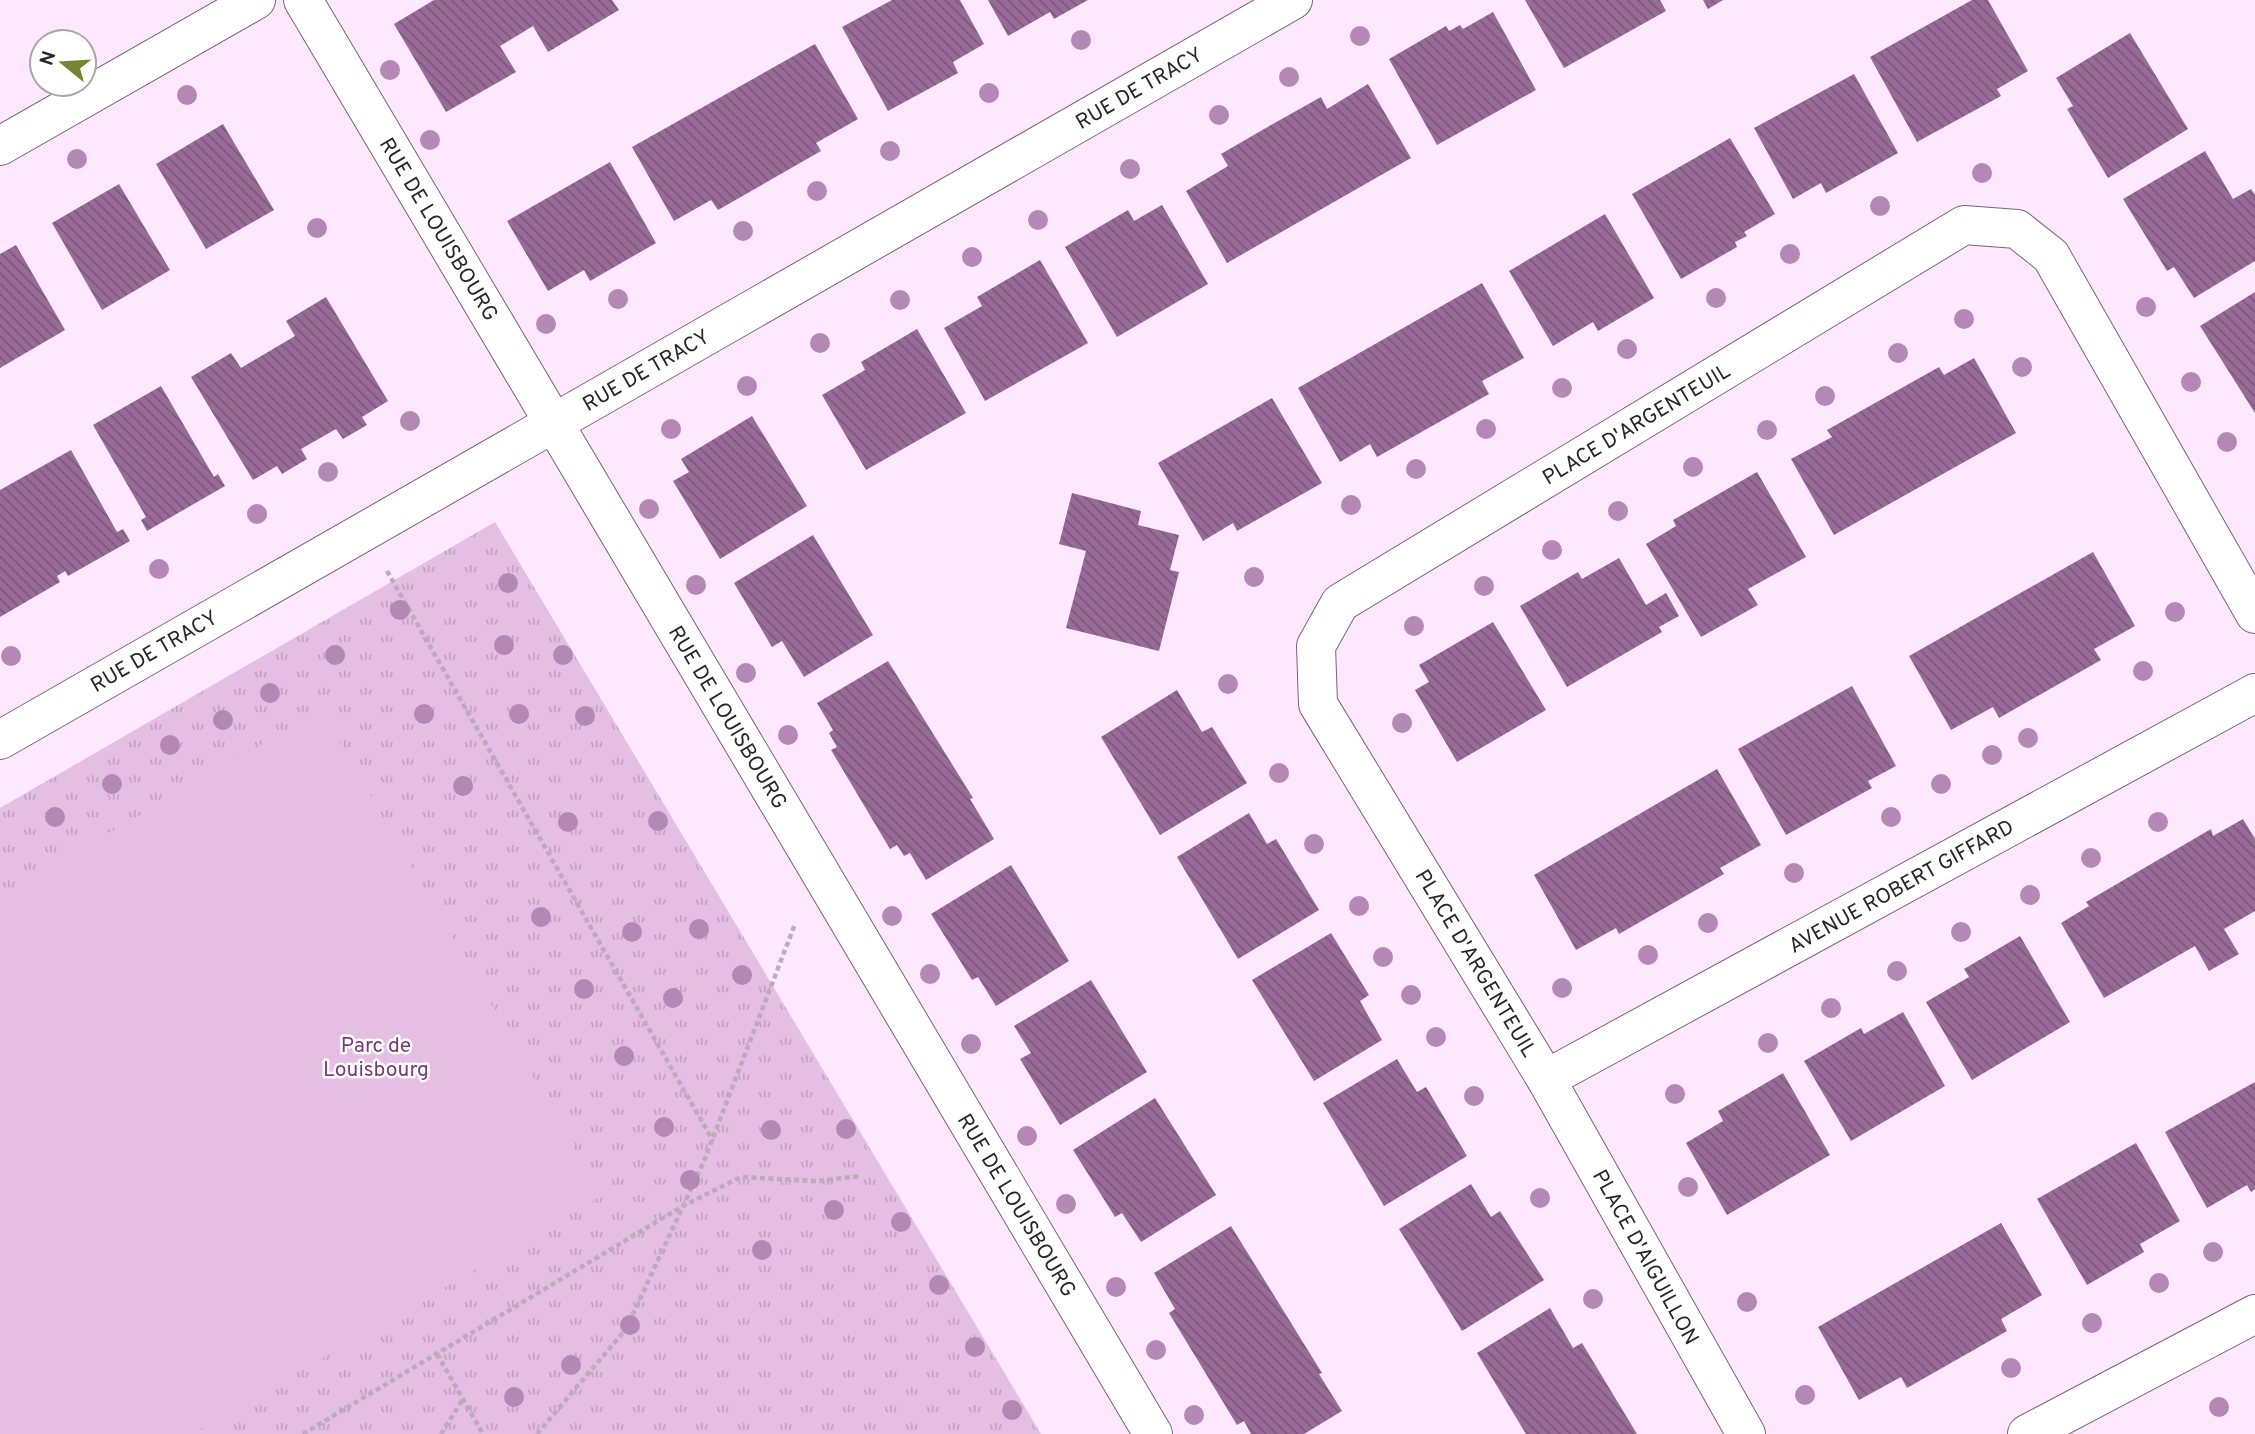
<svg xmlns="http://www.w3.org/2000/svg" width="2255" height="1434" font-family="Overpass,sans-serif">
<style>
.park{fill:url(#park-tufts)}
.pitch{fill:#e4bee3}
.building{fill:url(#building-back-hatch)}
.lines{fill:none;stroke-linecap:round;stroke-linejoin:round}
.minor-casing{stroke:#786477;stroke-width:40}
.path{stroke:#beabbd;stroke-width:4.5;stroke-dasharray:5 3.5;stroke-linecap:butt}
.minor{stroke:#fff;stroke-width:38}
.tree{fill:#b488b4}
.labels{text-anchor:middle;stroke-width:5;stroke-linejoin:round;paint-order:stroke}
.street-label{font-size:21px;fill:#2b222a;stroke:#fff}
.park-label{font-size:21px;fill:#773b77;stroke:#fff}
</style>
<defs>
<pattern id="park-tufts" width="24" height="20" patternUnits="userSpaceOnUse" patternTransform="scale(1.75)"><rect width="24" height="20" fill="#e4bee3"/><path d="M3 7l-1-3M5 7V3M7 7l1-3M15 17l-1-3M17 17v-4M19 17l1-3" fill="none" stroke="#c4a3c3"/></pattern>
<pattern id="building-back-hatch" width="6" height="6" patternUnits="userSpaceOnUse" patternTransform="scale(1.75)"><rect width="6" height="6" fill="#996b99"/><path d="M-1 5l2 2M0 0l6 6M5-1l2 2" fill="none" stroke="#7d587d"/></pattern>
</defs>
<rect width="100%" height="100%" fill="#ffe7fe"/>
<polygon class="park" points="495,522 1041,1434 0,1434 0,808"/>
<polygon class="pitch" points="321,710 602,1196 192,1434 0,1434 0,896"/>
<g class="building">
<polygon points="434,0 612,0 619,10 548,52 533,26 500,46 516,72 446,112 394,24"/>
<polygon points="892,0 960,0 984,44 953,62 958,73 888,111 842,27"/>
<polygon points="988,0 1088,0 1054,19 1050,12 1008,36"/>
<polygon points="1525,0 1660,0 1666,11 1564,68"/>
<polygon points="1703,0 1723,0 1708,9"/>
<polygon points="1972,0 1988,0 2028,71 1997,89 2001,96 1917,142 1870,57"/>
<polygon points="1493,12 1536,90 1437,145 1389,59 1446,26 1449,31 1460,25 1463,29"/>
<polygon points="2130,33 2188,129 2108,178 2067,109 2073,106 2056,78"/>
<polygon points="815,44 858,119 816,143 821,151 718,210 711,200 674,221 632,147"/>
<polygon points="1854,74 1898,153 1826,193 1821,183 1793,199 1754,128"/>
<polygon points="1368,84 1411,158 1227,263 1186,191 1228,166 1221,154 1271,125 1321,97 1327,109"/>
<polygon points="223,124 274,210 206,249 156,164"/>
<polygon points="1730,138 1775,214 1744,232 1747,236 1735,242 1737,247 1681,279 1632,194"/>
<polygon points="2205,151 2233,199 2251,189 2255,195 2255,261 2194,298 2174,267 2167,271 2123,199"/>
<polygon points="610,162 656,243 590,281 584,270 548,291 507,221"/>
<polygon points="119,184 170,270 102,310 52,223"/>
<polygon points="1162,205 1208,284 1117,337 1065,247 1128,210 1134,221"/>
<polygon points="1605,214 1654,298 1598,331 1593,322 1553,346 1509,271"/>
<polygon points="16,245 65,330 0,368 0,254"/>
<polygon points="1040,260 1088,343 985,401 944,328 982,306 977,297"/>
<polygon points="1482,283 1524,358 1482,381 1489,394 1377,457 1370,444 1340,462 1298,388"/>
<polygon points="2255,292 2255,413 2200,326"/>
<polygon points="326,297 388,401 362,417 367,425 343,439 336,429 301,449 307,459 282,474 277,466 253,480 191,377 231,353 241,368 295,336 286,321"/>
<polygon points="917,329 966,413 866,470 822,395 865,370 861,362"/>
<polygon points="1974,358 2016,433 1834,535 1791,459 1832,437 1827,430 1939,367 1944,375"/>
<polygon points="161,386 214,477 218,474 225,486 147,531 141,520 146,517 93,425"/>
<polygon points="1272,398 1322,483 1237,531 1233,523 1203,541 1158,463"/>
<polygon points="752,416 807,506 720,559 673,481 689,472 681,459"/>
<polygon points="71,450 117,532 123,529 130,541 68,576 65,571 62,573 57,576 60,582 0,617 0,490"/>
<polygon points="1757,472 1806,557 1748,589 1758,605 1701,637 1646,544 1676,526 1673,520"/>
<polygon points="1072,493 1141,511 1138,525 1179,535 1170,570 1179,572 1159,651 1066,628 1086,551 1059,544"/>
<polygon points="813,535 873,635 804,677 782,641 772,647 734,583"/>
<polygon points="2093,552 2135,626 2094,649 2101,660 1999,718 1993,707 1951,730 1909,656"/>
<polygon points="1619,558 1646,605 1666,593 1679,616 1659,627 1662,632 1567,687 1520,606 1578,572 1582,579"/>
<polygon points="1493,622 1546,710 1457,762 1415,690 1429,682 1419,665"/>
<polygon points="888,661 973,798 970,799 994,839 926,880 910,853 904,856 897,845 890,849 831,750 837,747 829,733 833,730 817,703"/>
<polygon points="1852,686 1896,766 1868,781 1872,788 1786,835 1738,749"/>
<polygon points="1177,690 1202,732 1212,727 1247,783 1160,835 1101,737"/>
<polygon points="1717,769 1761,845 1720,868 1724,874 1619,934 1616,928 1576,950 1534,875"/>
<polygon points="1249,813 1267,844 1276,839 1319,910 1238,959 1177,857"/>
<polygon points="2243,819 2255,839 2255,911 2224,929 2239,954 2209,971 2195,946 2104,998 2061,923 2089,906 2086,902 2211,829 2213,836"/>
<polygon points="1011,865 1069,961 996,1006 978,977 972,980 931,914"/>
<polygon points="1331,933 1369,995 1360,1001 1382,1040 1314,1081 1252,980"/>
<polygon points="2020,936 2070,1022 1972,1080 1926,1002 1969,977 1964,969"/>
<polygon points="1091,980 1147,1072 1060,1125 1020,1059 1031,1053 1014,1026"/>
<polygon points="1903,1012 1945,1086 1851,1141 1804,1061 1861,1028 1864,1034"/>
<polygon points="1397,1059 1417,1092 1426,1087 1467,1156 1384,1206 1323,1103"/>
<polygon points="1783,1073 1830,1155 1727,1215 1686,1143 1723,1121 1718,1111"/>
<polygon points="2255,1082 2255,1189 2251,1192 2247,1185 2207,1208 2165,1132"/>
<polygon points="1155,1098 1216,1195 1141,1242 1122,1213 1115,1217 1073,1150"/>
<polygon points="2136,1143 2180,1221 2140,1244 2144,1252 2087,1285 2037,1199"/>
<polygon points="1471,1184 1491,1217 1500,1211 1544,1280 1462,1331 1399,1229"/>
<polygon points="2001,1223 2042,1295 2001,1319 2007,1331 1907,1388 1901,1377 1859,1400 1818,1327"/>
<polygon points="1231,1226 1322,1373 1319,1374 1342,1411 1304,1434 1251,1434 1244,1421 1237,1425 1169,1313 1175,1309 1154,1273"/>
<polygon points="1550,1308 1573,1348 1582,1343 1637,1434 1526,1434 1477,1353"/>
</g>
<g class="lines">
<defs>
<g id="minor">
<polyline points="303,0 1153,1434"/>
<polyline points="0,146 256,0"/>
<polyline points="0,740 1293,0"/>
<polyline points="1546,1079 2255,693"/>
<polyline points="1746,1434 1546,1079 1318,704 1316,646 1340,603 1964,225 2017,229 2051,256 2255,614"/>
<polyline points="2027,1434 2255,1314"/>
</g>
</defs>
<use href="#minor" class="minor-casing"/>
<g class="path">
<polyline points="387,571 713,1141"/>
<polyline points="437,1354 483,1434"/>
<polyline points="303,1434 683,1206 741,1177 817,1181 861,1176"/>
<polyline points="441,1434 463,1399"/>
<polyline points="537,1434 626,1329 704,1161 795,924"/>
</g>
<use href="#minor" class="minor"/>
</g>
<g class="tree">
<circle cx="1360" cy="36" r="10"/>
<circle cx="1081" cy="40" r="10"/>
<circle cx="390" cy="70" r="10"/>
<circle cx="1289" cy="77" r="10"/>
<circle cx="989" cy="93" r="10"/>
<circle cx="187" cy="95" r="10"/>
<circle cx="1219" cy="115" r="10"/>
<circle cx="430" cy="140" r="10"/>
<circle cx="890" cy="151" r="10"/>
<circle cx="77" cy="159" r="10"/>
<circle cx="1130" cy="169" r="10"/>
<circle cx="1982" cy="173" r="10"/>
<circle cx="817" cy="191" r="10"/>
<circle cx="1880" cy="206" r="10"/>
<circle cx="1038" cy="220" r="10"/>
<circle cx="317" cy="228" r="10"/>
<circle cx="743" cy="231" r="10"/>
<circle cx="1790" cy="254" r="10"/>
<circle cx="972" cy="257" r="10"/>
<circle cx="1716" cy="298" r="10"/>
<circle cx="618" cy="299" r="10"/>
<circle cx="900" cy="300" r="10"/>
<circle cx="2146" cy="307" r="10"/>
<circle cx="1964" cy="319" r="10"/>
<circle cx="546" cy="324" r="10"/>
<circle cx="820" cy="343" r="10"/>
<circle cx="1627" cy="349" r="10"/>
<circle cx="1898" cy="353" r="10"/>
<circle cx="2022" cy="367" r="10"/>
<circle cx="2191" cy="382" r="10"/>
<circle cx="747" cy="386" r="10"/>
<circle cx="1562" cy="388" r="10"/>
<circle cx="1825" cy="396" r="10"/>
<circle cx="410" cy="421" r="10"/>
<circle cx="671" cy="429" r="10"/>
<circle cx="1486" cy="429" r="10"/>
<circle cx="1767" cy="430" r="10"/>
<circle cx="2227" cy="442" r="10"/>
<circle cx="1693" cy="467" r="10"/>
<circle cx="1416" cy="469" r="10"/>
<circle cx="328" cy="472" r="10"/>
<circle cx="1351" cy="505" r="10"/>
<circle cx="649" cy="509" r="10"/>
<circle cx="1618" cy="511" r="10"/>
<circle cx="257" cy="514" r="10"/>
<circle cx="1552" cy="550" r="10"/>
<circle cx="159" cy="569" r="10"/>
<circle cx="1254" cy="577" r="10"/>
<circle cx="508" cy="583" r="10"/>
<circle cx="696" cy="585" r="10"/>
<circle cx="1484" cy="586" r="10"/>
<circle cx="400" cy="610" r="10"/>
<circle cx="2175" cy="612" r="10"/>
<circle cx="1414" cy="626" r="10"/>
<circle cx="504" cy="645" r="10"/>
<circle cx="335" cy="655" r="10"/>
<circle cx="563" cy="655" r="10"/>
<circle cx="11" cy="656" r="10"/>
<circle cx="2143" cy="671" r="10"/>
<circle cx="746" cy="673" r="10"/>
<circle cx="1228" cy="684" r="10"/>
<circle cx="270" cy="693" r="10"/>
<circle cx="424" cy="714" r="10"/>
<circle cx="519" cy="714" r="10"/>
<circle cx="585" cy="716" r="10"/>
<circle cx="223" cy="720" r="10"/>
<circle cx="1402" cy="723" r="10"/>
<circle cx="788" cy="735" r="10"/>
<circle cx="2028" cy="738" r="10"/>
<circle cx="170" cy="745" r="10"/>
<circle cx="1992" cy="755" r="10"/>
<circle cx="1279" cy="773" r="10"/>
<circle cx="112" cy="784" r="10"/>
<circle cx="1941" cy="784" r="10"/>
<circle cx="463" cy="786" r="10"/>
<circle cx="55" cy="817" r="10"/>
<circle cx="1891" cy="817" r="10"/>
<circle cx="658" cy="821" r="10"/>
<circle cx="568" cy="822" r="10"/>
<circle cx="2158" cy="822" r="10"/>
<circle cx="1314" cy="844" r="10"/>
<circle cx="2091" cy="858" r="10"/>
<circle cx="1794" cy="873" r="10"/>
<circle cx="2030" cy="895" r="10"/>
<circle cx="1359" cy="906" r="10"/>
<circle cx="892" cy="916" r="10"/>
<circle cx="541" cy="917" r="10"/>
<circle cx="1708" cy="923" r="10"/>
<circle cx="699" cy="929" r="10"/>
<circle cx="632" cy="932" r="10"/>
<circle cx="1961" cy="932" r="10"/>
<circle cx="1648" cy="955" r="10"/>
<circle cx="1383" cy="957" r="10"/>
<circle cx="1897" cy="971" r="10"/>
<circle cx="930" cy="974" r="10"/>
<circle cx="742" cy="975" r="10"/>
<circle cx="1562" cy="988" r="10"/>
<circle cx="584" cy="989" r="10"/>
<circle cx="1411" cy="995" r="10"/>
<circle cx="673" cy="998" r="10"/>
<circle cx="1831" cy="1008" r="10"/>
<circle cx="1436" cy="1037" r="10"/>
<circle cx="1768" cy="1043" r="10"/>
<circle cx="971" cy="1044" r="10"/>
<circle cx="624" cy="1056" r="10"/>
<circle cx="1675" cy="1094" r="10"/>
<circle cx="1474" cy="1096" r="10"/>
<circle cx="664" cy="1127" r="10"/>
<circle cx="846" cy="1129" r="10"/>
<circle cx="771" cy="1130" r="10"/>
<circle cx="1027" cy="1136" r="10"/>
<circle cx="690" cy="1180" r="10"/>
<circle cx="1688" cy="1187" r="10"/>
<circle cx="1540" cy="1198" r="10"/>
<circle cx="1066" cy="1204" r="10"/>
<circle cx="834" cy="1210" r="10"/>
<circle cx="901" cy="1222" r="10"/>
<circle cx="762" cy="1250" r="10"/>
<circle cx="2213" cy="1252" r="10"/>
<circle cx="2159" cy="1283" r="10"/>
<circle cx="939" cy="1285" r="10"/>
<circle cx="1116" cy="1287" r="10"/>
<circle cx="1593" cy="1299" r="10"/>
<circle cx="1747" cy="1302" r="10"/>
<circle cx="2092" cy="1323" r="10"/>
<circle cx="630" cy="1325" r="10"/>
<circle cx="975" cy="1347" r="10"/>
<circle cx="1156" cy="1350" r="10"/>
<circle cx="571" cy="1365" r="10"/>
<circle cx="2011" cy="1368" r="10"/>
<circle cx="1805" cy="1395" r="10"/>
<circle cx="514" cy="1397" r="10"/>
<circle cx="2219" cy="1407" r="10"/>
<circle cx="1012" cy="1410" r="10"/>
<circle cx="1194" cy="1415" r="10"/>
</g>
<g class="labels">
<g class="street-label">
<text transform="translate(1139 88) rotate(-30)" y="7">RUE DE TRACY</text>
<text transform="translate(439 229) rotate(59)" y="7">RUE DE LOUISBOURG</text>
<text transform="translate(646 370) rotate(-30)" y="7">RUE DE TRACY</text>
<text transform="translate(1636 424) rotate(-31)" y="7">PLACE D'ARGENTEUIL</text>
<text transform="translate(154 651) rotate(-30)" y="7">RUE DE TRACY</text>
<text transform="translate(728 717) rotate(59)" y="7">RUE DE LOUISBOURG</text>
<text transform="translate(1901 886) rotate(-29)" y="7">AVENUE ROBERT GIFFARD</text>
<text transform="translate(1476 963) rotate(59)" y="7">PLACE D'ARGENTEUIL</text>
<text transform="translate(1017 1205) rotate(59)" y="7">RUE DE LOUISBOURG</text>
<text transform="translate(1646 1257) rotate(61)" y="7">PLACE D'AIGUILLON</text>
</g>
<g class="park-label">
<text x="376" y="1052">Parc de<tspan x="376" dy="24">Louisbourg</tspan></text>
</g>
</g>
<g transform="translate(63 63) rotate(288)"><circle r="33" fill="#ffffff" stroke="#aaa7aa" stroke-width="2"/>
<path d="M0-5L12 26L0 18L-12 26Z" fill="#778431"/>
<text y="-10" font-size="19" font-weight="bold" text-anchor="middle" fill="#2b222a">N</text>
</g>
</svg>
